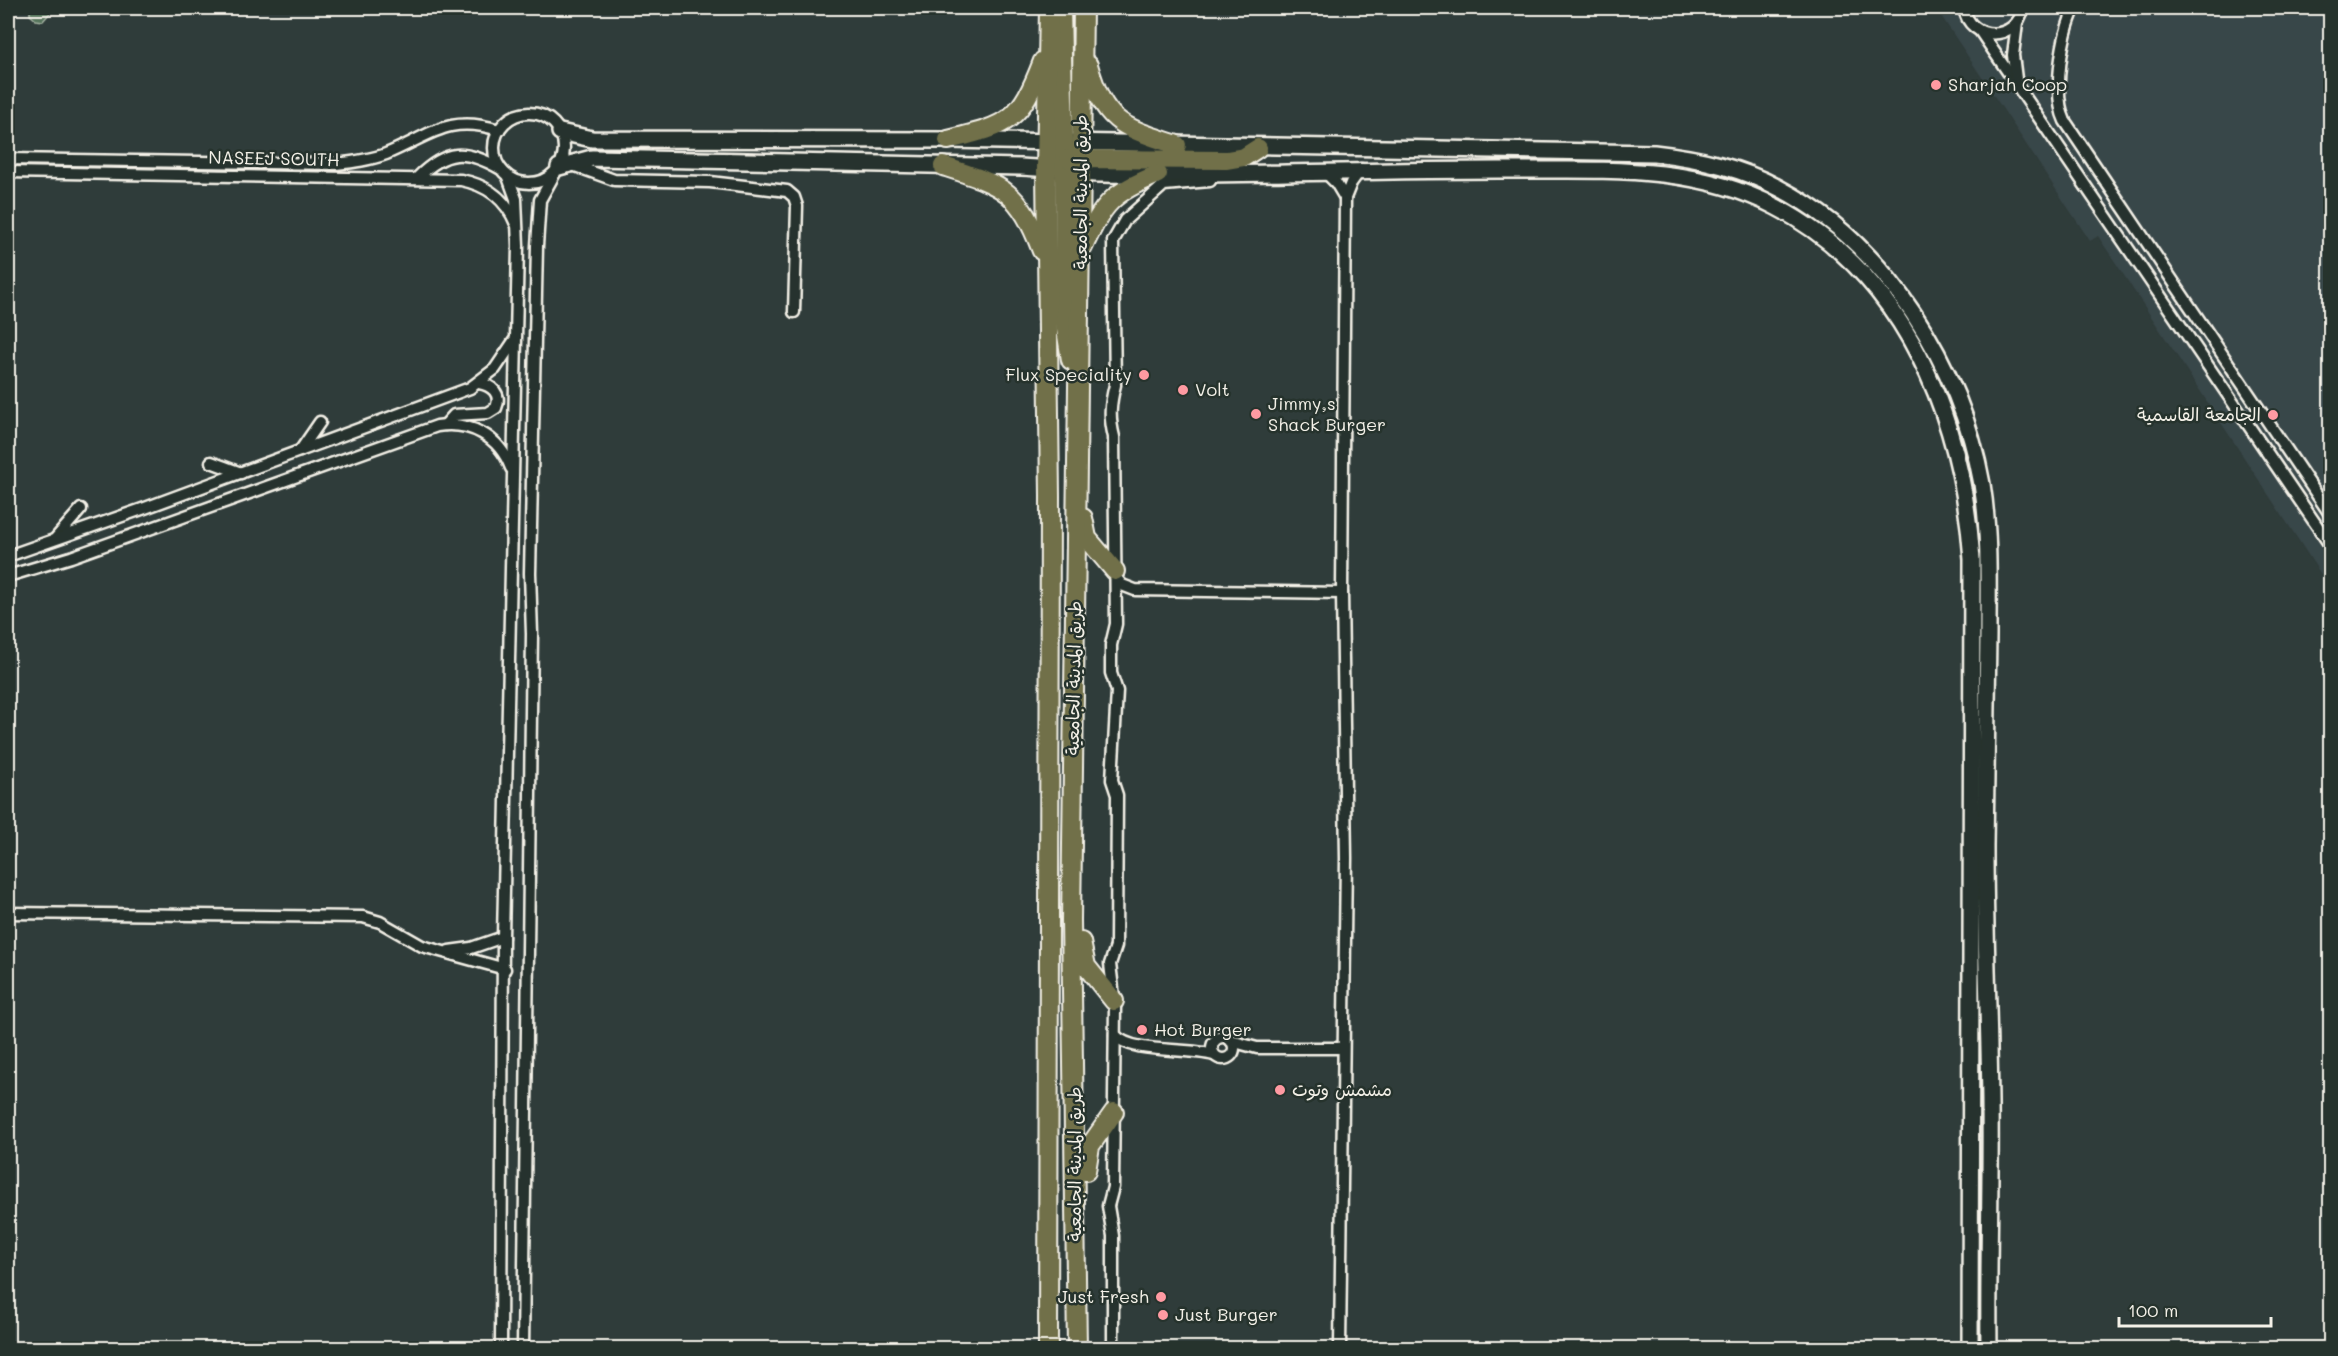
<svg xmlns="http://www.w3.org/2000/svg" width="2338" height="1356" font-family="Mali,'Playpen Sans Arabic',sans-serif">
<style>
.built{fill:#394649}
.green{fill:#56745c;stroke:#a5b2a2;stroke-width:1.5}
.lines{fill:none;stroke-linecap:round;stroke-linejoin:round}
.street-casing{stroke:#f4f1e8;stroke-width:15}
.secondary-casing{stroke:#f4f1e8;stroke-width:20}
.primary-casing{stroke:#f4f1e8;stroke-width:22}
.street{stroke:#26332d;stroke-width:10}
.secondary{stroke:#26332d;stroke-width:15}
.primary{stroke:#71704a;stroke-width:18}
.poi-dot{fill:#ff9aa2;stroke:#26332d;stroke-width:2}
.labels{text-anchor:middle;stroke-width:5;stroke-linejoin:round;paint-order:stroke}
.poi-label{font-size:18px;fill:#f4f1e8;stroke:#26332d;text-anchor:start}
.street-label{font-size:18px;fill:#f4f1e8;stroke:#26332d}
</style>
<rect width="100%" height="100%" fill="#2f3c3a"/>
<filter id="ink" filterUnits="userSpaceOnUse"><feTurbulence type="fractalNoise" baseFrequency=".0167" numOctaves="2"/><feDisplacementMap in="SourceGraphic" scale="12" xChannelSelector="R" yChannelSelector="G"/><feConvolveMatrix kernelMatrix="1 2 1 2 8 2 1 2 1" color-interpolation-filters="sRGB"/></filter>
<g filter="url(#ink)">
<polygon class="built" points="1936,8 2330,8 2330,588 2098,236 2090,241"/>
<polygon class="green" points="30,8 50,8 50,13 43,21 36,20 30,15"/>
<g class="lines">
<defs>
<g id="street">
<path d="M 1964,8 C 1969,42 2017,42 2023,8"/>
<path d="M 2075,8 C 2062,34 2052,94 2065,121 L 2330,514"/>
<polyline points="1980,31 2330,545"/>
<polyline points="2016,79 2013,55 2017,23"/>
<circle cx="529" cy="148" r="35"/>
<path d="M 8,159 L 336,164 C 353,162 370,160 386,154 C 430,136 447,114 499,130"/>
<polyline points="567,163 614,180 710,182 787,191 794,197 797,206 794,312"/>
<polyline points="1324,171 1336,183 1345,198"/>
<path d="M 8,172 L 461,180 C 487,185 506,199 516,224"/>
<path d="M 417,178 C 446,149 465,149 499,168"/>
<path d="M 445,425 L 454,415 L 488,413 L 496,408 C 502,394 492,385 479,383"/>
<polyline points="300,451 320,422"/>
<polyline points="211,462 241,473"/>
<polyline points="56,538 81,509"/>
<polyline points="8,556 145,508 470,388 495,369 514,341"/>
<path d="M 8,576 L 71,557 L 437,426 C 470,421 499,436 511,468"/>
<polyline points="1116,578 1122,585 1135,590 1342,593"/>
<polyline points="8,913 363,917 380,922 422,946 505,969"/>
<polyline points="449,951 471,948 503,937"/>
<path d="M 1115,1035 C 1131,1054 1186,1047 1214,1055"/>
<circle cx="1223" cy="1048" r="11"/>
<polyline points="1231,1041 1257,1048 1342,1048"/>
<polyline points="501,1348 503,937 518,246 516,199 508,177"/>
<polyline points="523,1348 532,634 530,573 537,246 540,200 555,173"/>
<path d="M 1113,1348 L 1113,1236 L 1108,1206 L 1113,1187 L 1115,1005 L 1110,964 L 1116,946 L 1117,795 L 1112,780 L 1117,691 L 1111,673 L 1111,645 L 1116,624 L 1114,437 C 1109,417 1110,405 1115,385 L 1113,241 L 1125,220 L 1164,185 L 1210,181"/>
<polyline points="1340,1348 1346,858 1342,593 1345,198 1351,183 1361,169"/>
</g>
<g id="secondary">
<path d="M 560,132 L 592,139 L 948,140 L 1654,153 C 1698,158 1740,167 1779,188 C 1887,244 1961,367 1982,484 C 1990,534 1988,585 1988,635 C 1987,706 1986,777 1985,847 C 1985,932 1989,1017 1990,1101 C 1991,1184 1988,1266 1989,1348"/>
<path d="M 559,167 L 592,158 C 735,161 878,163 1021,167 C 1048,168 1075,174 1102,174 C 1234,176 1366,170 1499,170 C 1593,171 1690,162 1776,207 C 1907,276 1962,419 1972,559 L 1970,1348"/>
</g>
<g id="primary">
<polyline points="1061,8 1064,148 1071,164"/>
<path d="M 1088,65 C 1105,124 1122,127 1177,145"/>
<path d="M 948,140 C 1010,125 1020,121 1043,61"/>
<polyline points="1047,143 1058,156 1064,171 1065,323 1071,360"/>
<polyline points="1069,159 1227,160 1244,157 1258,148"/>
<path d="M 943,166 C 1004,186 1018,189 1042,251"/>
<path d="M 1083,247 C 1105,201 1111,194 1158,174"/>
<polyline points="1083,518 1087,538 1115,571"/>
<polyline points="1081,942 1086,966 1114,1001"/>
<polyline points="1086,1171 1090,1146 1114,1112"/>
<polyline points="1048,1348 1050,496 1046,169 1049,8"/>
<polyline points="1077,1348 1071,920 1083,8"/>
</g>
</defs>
<use href="#street" class="street-casing"/>
<use href="#secondary" class="secondary-casing"/>
<use href="#primary" class="primary-casing"/>
<use href="#street" class="street"/>
<use href="#secondary" class="secondary"/>
<use href="#primary" class="primary"/>
</g>
</g>
<g class="poi-dot">
<circle cx="1936" cy="85" r="6"/>
<circle cx="1144" cy="375" r="6"/>
<circle cx="1183" cy="390" r="6"/>
<circle cx="1256" cy="414" r="6"/>
<circle cx="2273" cy="415" r="6"/>
<circle cx="1142" cy="1030" r="6"/>
<circle cx="1280" cy="1090" r="6"/>
<circle cx="1161" cy="1297" r="6"/>
<circle cx="1163" cy="1315" r="6"/>
</g>
<g class="labels">
<g class="poi-label">
<text x="1948" y="91">Sharjah Coop</text>
<text x="1132" y="381" text-anchor="end">Flux Speciality</text>
<text x="1195" y="396">Volt</text>
<text x="1268" y="410">Jimmy,s<tspan x="1268" dy="21">Shack Burger</tspan></text>
<text x="2261" y="421" text-anchor="end">الجامعة القاسمية</text>
<text x="1154" y="1036">Hot Burger</text>
<text x="1292" y="1096">مشمش وتوت</text>
<text x="1149" y="1303" text-anchor="end">Just Fresh</text>
<text x="1175" y="1321">Just Burger</text>
</g>
<g class="street-label">
<text transform="translate(274 159) rotate(1)" y="6">NASEEJ SOUTH</text>
<text transform="translate(1081 192) rotate(-90)" y="6">طريق المدينة الجامعية</text>
<text transform="translate(1074 678) rotate(-89)" y="6">طريق المدينة الجامعية</text>
<text transform="translate(1075 1164) rotate(-90)" y="6">طريق المدينة الجامعية</text>
</g>
</g>
<rect width="2338" height="1356" fill="none" stroke="#26332d" stroke-width="30"/>
<rect x="15" y="15" width="2308" height="1326" fill="none" stroke="#f4f1e8" stroke-width="2" filter="url(#ink)"/>
<path d="M2119 1317v9h152v-9" fill="none" stroke="#f4f1e8" stroke-width="3"/>
<text x="2128" y="1317" font-size="18" fill="#f4f1e8" stroke="#26332d" stroke-width="4.5" paint-order="stroke">100 m</text>
</svg>
